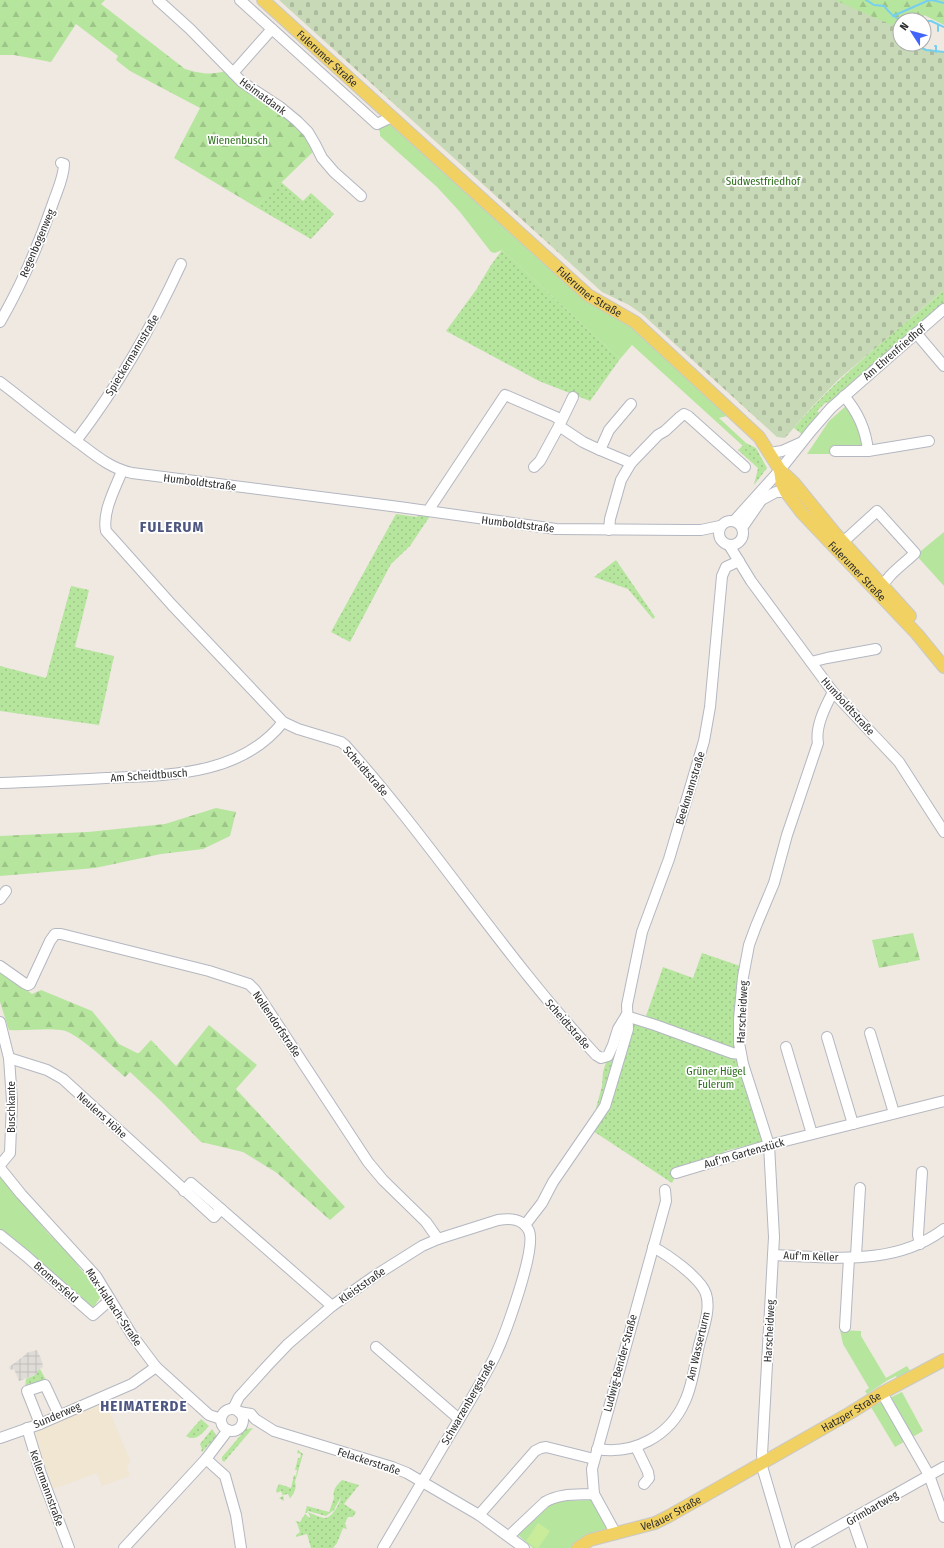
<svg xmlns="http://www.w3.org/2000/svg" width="944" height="1548" font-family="'Fira Sans Condensed',sans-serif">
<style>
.education{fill:#f0e6d1}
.grass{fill:url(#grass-dots)}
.forest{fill:url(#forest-firs)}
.cemetery{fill:url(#cemetery-stones)}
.park{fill:#b6e59e}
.pitch{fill:#c9ec9a}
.plaza{fill:url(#plaza-grid)}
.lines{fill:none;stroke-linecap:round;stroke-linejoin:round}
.stream{stroke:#75cff0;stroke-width:2}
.minor-casing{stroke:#b4b7c1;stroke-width:12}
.major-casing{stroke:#c9c9c9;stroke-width:14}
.minor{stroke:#fff;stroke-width:10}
.major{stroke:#f2d163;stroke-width:12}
.labels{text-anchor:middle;stroke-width:3.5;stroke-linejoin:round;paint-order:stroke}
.street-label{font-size:11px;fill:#2e2e2e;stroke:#fff}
.park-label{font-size:11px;fill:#2c6e1b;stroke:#fff}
.district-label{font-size:15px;font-weight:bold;letter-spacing:1px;fill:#4d5680;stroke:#fff}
</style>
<defs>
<pattern id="grass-dots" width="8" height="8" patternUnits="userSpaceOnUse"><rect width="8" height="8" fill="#b6e59e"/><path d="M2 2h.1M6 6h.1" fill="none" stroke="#9dc588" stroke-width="1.8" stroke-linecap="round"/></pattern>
<pattern id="forest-firs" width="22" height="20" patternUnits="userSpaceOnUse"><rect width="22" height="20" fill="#b6e59e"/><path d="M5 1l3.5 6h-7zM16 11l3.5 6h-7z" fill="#9dc588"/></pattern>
<pattern id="cemetery-stones" width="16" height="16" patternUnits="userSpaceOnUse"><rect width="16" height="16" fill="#c8d9b8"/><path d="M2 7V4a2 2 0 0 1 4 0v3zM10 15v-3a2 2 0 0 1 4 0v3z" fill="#acbb9e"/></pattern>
<pattern id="plaza-grid" width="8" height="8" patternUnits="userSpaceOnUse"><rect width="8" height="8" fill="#dfdcd8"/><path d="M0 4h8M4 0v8" fill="none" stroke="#c0bdba"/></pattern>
</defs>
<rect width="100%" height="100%" fill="#efe9e1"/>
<polygon class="education" points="105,1400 130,1461 127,1467 130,1476 102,1486 97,1473 53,1489 34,1436 34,1432 36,1430"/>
<g class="grass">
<polygon points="281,182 303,201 311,193 334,214 311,239 256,207"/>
<polygon points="502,250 620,359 590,401 539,381 446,331 476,290 491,265"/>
<path d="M 944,290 L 944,305 L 830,405 L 826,402 L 817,411 L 821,414 L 803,435 L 794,428 C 839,375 892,335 944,290 Z"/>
<polygon points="746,443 756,448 767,468 754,485 758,468 738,450"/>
<polygon points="396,514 417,517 418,515 430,516 410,546 391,564 350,642 331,632"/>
<polygon points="616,560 655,617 653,619 628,589 594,577"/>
<polygon points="71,586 89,590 75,647 114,656 99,725 0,711 0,666 46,678"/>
<polygon points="702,953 743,967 736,1048 731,1050 645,1019 663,967 693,978"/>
<polygon points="634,1022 737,1060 740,1064 765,1141 725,1151 721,1156 674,1169 672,1173 675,1177 672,1183 590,1129 632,1023"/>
<polygon points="624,1029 601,1110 596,1108 602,1086 603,1072 608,1056"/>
<polygon points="40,1369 46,1380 25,1389 26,1379 37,1374 37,1371"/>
<path d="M 201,1419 L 209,1426 C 202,1433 197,1442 186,1436 Z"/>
<polygon points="253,1428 224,1462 222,1460 222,1457 246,1429"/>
<polygon points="212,1429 217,1436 202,1452 201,1451 202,1449 200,1444"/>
<path d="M 298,1450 L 303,1454 L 295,1482 C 297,1488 294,1494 290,1498 L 288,1494 L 283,1495 L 284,1501 L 279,1498 L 283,1496 L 281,1491 L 277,1493 L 276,1490 L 279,1484 L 291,1488 L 294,1475 L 296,1476 L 297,1470 L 295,1470 L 298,1458 L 300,1458 L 301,1454 L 297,1453 Z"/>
<path d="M 342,1480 L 359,1485 L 344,1504 L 356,1512 L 353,1517 L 348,1517 L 345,1523 L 347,1529 L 343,1528 L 337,1543 L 333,1548 L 311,1548 L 307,1534 L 296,1537 L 296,1535 L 300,1532 L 297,1523 L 295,1521 L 300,1522 L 305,1514 L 311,1519 L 308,1512 C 313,1514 319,1517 324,1518 C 332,1519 340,1503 341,1497 L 334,1510 L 326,1516 L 308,1511 L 307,1513 L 305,1513 L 307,1506 L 329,1512 L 334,1498 C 332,1490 337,1485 342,1480 Z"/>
</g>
<g class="forest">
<path d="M 0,0 L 105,0 L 101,4 L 185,69 C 202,74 210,75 227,71 L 288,115 L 316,149 L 256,207 L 174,158 L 200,108 L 130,71 L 116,60 L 118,56 L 76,24 L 51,62 L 14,55 L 0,55 Z"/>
<polygon points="765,0 944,0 944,25 924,15 924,20 900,20 900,44 921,44 921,48 944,52 944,114"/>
<polygon points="216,808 236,812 230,836 203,849 161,854 95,868 0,876 0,836 88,832 165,824"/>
<polygon points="913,933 920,960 879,968 872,940"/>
<path d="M 0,971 L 32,994 L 41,990 L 92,1011 L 119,1044 L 137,1053 L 139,1053 L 151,1040 L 176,1066 L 209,1025 L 257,1065 L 236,1089 L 345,1207 L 330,1220 L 277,1173 L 243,1152 L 201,1142 L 161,1101 L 130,1072 L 125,1077 C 112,1066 76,1031 61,1030 C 45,1028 25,1031 9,1030 L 0,1002 Z"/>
</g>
<polygon class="cemetery" points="279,0 835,0 900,29 900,44 921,44 921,48 944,52 944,290 839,379 811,408 785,438 777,437 642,314 629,305 602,292"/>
<g class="park">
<polygon points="390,119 621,317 731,415 719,418 746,443 743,446 632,345 620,359 502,250 495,253 491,252 460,212 437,187 380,136 380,132 376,126"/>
<polygon points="846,406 858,425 862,444 860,446 832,447 832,454 807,454 829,421"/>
<polygon points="944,532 944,586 916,555"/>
<polygon points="0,1176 48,1233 70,1255 83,1272 85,1271 101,1294 99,1299 93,1308 88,1308 0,1232"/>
<polygon points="840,1330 861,1331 861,1336 886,1378 907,1366 911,1372 897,1378 896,1376 888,1380 867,1394 865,1391 869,1388 843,1344"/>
<polygon points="902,1392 923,1431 895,1447 871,1407"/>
<polygon points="591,1500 611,1531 573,1548 533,1548 518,1535 549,1506 561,1501"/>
</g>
<polygon class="pitch" points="538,1523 550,1531 538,1548 536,1548 526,1541"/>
<polygon class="plaza" points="37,1350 42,1361 43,1367 37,1371 37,1374 19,1381 14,1369 10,1370 9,1367 25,1355 26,1353"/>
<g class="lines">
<g class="stream">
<path d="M 866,0 L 874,5 L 884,6 C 888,11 893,17 899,19 C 905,21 912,18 920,20"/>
<polyline points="893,16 927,1 932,0 944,3"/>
<polyline points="924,21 931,21 944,27"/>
<polyline points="924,30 925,22"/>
<polyline points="938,31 938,25"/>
<polyline points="923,44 922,48 926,50 944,52"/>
<polyline points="935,46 936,46 936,52"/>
</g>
<defs>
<g id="minor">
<polyline points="158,0 190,29 242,82 280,107 297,121 308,132 315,144 322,158 334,172 361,196"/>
<polyline points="240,0 377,124 392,117"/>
<polyline points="233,73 272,29"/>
<path d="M 0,322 C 22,284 39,244 53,203 C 57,191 64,177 64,164 L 61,163"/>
<polyline points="916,333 944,366"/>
<path d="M 0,382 C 25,401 49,421 75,440 C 94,454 109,468 132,473 L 399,507 L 556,529 L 686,530 L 701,530 L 720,526"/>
<path d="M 844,396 C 858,412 866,430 868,451"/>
<polyline points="631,404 609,430 600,450 631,463"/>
<polyline points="559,426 583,442 600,450"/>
<path d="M 76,441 C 118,386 152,327 181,264"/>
<polyline points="835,451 868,451 929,441"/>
<polyline points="770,453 782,451 800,443"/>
<polyline points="534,467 540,461 559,426 573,397"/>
<path d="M 122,471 C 115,489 102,512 106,531 L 172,605 L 283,722 L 298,729 L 341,742 L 345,745 C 434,844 505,958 596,1055 L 601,1058 L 608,1056 L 613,1045 L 618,1029 L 626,1016"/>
<polyline points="763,499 776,492 786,492"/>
<polyline points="428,511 505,395 556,417 561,421"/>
<circle cx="731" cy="533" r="12"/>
<polyline points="734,521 780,470 811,431 831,408 944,309"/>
<polyline points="742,528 762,499"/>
<polyline points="609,530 610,519 621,480 631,463 658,435 665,431 680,417 684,414 688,416 745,467"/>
<path d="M 835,544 L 843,542 L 877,511 L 915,553 C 903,565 885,576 880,592"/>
<polyline points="729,545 751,581 833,692 899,762 944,832"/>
<polyline points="811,662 827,658 876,649"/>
<path d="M 0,783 C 36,782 71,780 106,778 C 168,775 241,776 283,722"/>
<polyline points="0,899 6,891"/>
<polyline points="0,966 24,983 28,985 30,984 50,941 55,934 61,934 209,971 249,984 255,990 368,1162 383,1180 426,1222 438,1239"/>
<polyline points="626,1016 655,1025 732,1053 741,1054"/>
<polyline points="0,1022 9,1058 12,1101 10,1153 0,1165"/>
<polyline points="870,1033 894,1113"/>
<polyline points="827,1037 853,1124"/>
<polyline points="786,1047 812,1134"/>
<polyline points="9,1058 47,1070 63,1079 214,1217 221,1209 332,1306"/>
<polyline points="0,1168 21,1194 96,1276 132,1335 156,1367 209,1415 221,1419"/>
<polyline points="676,1173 769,1145 944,1101"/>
<polyline points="184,1191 191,1183 221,1209"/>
<polyline points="525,1225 542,1203 553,1182 597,1118 605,1106 609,1093 628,1029 627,1005 642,932 669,859 704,741 710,707 722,576 726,567 739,561"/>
<polyline points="0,1235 26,1256 93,1315 110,1300"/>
<polyline points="920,1244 918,1235 922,1172"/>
<path d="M 773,1255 C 832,1257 894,1267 944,1229"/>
<polyline points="856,1256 860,1188"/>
<polyline points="845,1327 849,1258"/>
<polyline points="376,1347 459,1419"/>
<polyline points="882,1393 929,1475 944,1517"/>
<path d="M 233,1409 L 239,1397 L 269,1364 L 288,1344 L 332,1306 L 376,1275 L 422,1246 L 438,1239 L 498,1220 C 510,1218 523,1218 529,1231 C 537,1249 504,1337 495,1356 C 480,1386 462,1414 445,1443 C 424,1478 404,1513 383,1548"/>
<circle cx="232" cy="1420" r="11"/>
<polyline points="239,1412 251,1414 255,1419 274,1431 392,1467 407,1473 479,1515 524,1548"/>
<polyline points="40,1424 27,1391 45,1385 59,1415"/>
<polyline points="27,1428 41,1474 69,1548"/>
<polyline points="0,1438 40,1424 132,1384 156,1367"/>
<polyline points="636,1447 648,1472 649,1478 644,1484"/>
<path d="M 597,1449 C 634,1455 670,1436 685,1401 C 693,1384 695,1363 699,1345 C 703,1330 711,1309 706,1294 C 701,1278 668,1255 653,1247"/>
<polyline points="206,1459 225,1476 236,1515 241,1548"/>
<path d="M 763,1462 L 762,1455 L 774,1237 L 769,1145 L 743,1064 L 739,1043 L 739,1019 L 743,977 L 749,945 L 756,926 L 774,883 L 787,835 L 818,743 C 815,727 825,707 833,692"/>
<polyline points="761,1463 786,1548"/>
<polyline points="479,1515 535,1451 541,1448 546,1447 594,1459"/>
<polyline points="852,1519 862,1548"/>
<polyline points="616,1534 594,1494 592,1469 666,1201 665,1190"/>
<path d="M 509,1536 L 545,1502 C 560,1493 577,1495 594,1494"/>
<polyline points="124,1548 206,1459 228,1430"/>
<polyline points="800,1548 944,1467"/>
</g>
<g id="major">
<path id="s1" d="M 263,0 L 588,295 L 635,322 L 759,437 L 780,470 L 782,484 L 786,492 L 802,513 L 917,634 L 944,667"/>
<polyline points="780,470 794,483 834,532 910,616"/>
<path id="s2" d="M 578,1548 L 590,1540 L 655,1523 L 669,1516 L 850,1413 L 882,1393 L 944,1360"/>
</g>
</defs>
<use href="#minor" class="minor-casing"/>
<use href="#major" class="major-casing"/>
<use href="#minor" class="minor"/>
<use href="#major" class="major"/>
</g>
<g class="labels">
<g class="street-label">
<text dy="4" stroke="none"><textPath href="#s1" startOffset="87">Fulerumer Straße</textPath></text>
<text transform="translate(263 96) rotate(36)" y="4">Heimatdank</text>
<text transform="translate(37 243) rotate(-67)" y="4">Regenbogenweg</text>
<text dy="4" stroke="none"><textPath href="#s1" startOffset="438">Fulerumer Straße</textPath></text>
<text transform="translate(894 352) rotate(-41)" y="4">Am Ehrenfriedhof</text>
<text transform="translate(132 355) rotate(-59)" y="4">Spieckermannstraße</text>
<text transform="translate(200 482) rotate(7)" y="4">Humboldtstraße</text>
<text transform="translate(518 524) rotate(7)" y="4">Humboldtstraße</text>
<text dy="4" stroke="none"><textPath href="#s1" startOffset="831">Fulerumer Straße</textPath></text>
<text transform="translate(848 706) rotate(48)" y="4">Humboldtstraße</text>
<text transform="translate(366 771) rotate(49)" y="4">Scheidtstraße</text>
<text transform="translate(149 775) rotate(-4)" y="4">Am Scheidtbusch</text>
<text transform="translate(690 788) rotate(-73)" y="4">Beekmannstraße</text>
<text transform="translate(742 1012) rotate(-87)" y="4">Harscheidweg</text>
<text transform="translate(277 1024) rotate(56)" y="4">Nollendorfstraße</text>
<text transform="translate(568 1024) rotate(49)" y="4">Scheidtstraße</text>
<text transform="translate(11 1107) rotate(-90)" y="4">Buschkante</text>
<text transform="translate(102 1115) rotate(42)" y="4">Neulens Höhe</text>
<text transform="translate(744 1153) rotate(-16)" y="4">Auf'm Gartenstück</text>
<text transform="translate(811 1256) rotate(2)" y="4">Auf'm Keller</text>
<text transform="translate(56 1282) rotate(42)" y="4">Bromersfeld</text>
<text transform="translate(362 1285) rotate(-35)" y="4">Kleiststraße</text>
<text transform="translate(114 1307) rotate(56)" y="4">Max-Halbach-Straße</text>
<text transform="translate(769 1331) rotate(-87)" y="4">Harscheidweg</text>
<text transform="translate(698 1346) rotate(-77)" y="4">Am Wasserturm</text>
<text transform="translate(620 1363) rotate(-75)" y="4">Ludwig-Bender-Straße</text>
<text transform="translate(468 1402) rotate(-60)" y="4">Schwarzenbergstraße</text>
<text dy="4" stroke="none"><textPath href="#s2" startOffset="307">Hatzper Straße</textPath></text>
<text transform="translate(57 1415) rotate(-23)" y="4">Sunderweg</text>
<text transform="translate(369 1461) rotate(18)" y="4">Felackerstraße</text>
<text transform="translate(47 1488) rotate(70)" y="4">Kellermannstraße</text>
<text transform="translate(872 1508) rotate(-30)" y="4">Grimbartweg</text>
<text dy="4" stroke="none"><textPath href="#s2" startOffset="100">Velauer Straße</textPath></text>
</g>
<g class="park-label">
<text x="238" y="144">Wienenbusch</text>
<text x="763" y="185">Südwestfriedhof</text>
<text x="716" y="1075">Grüner Hügel<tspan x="716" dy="13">Fulerum</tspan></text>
</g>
<g class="district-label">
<text x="172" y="532">FULERUM</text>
<text x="144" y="1411">HEIMATERDE</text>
</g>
</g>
<g transform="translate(912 32) rotate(306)"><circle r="19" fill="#ffffff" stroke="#ababab"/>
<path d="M0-3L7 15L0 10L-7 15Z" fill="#4264fb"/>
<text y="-6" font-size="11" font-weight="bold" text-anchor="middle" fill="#2e2e2e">N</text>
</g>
</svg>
